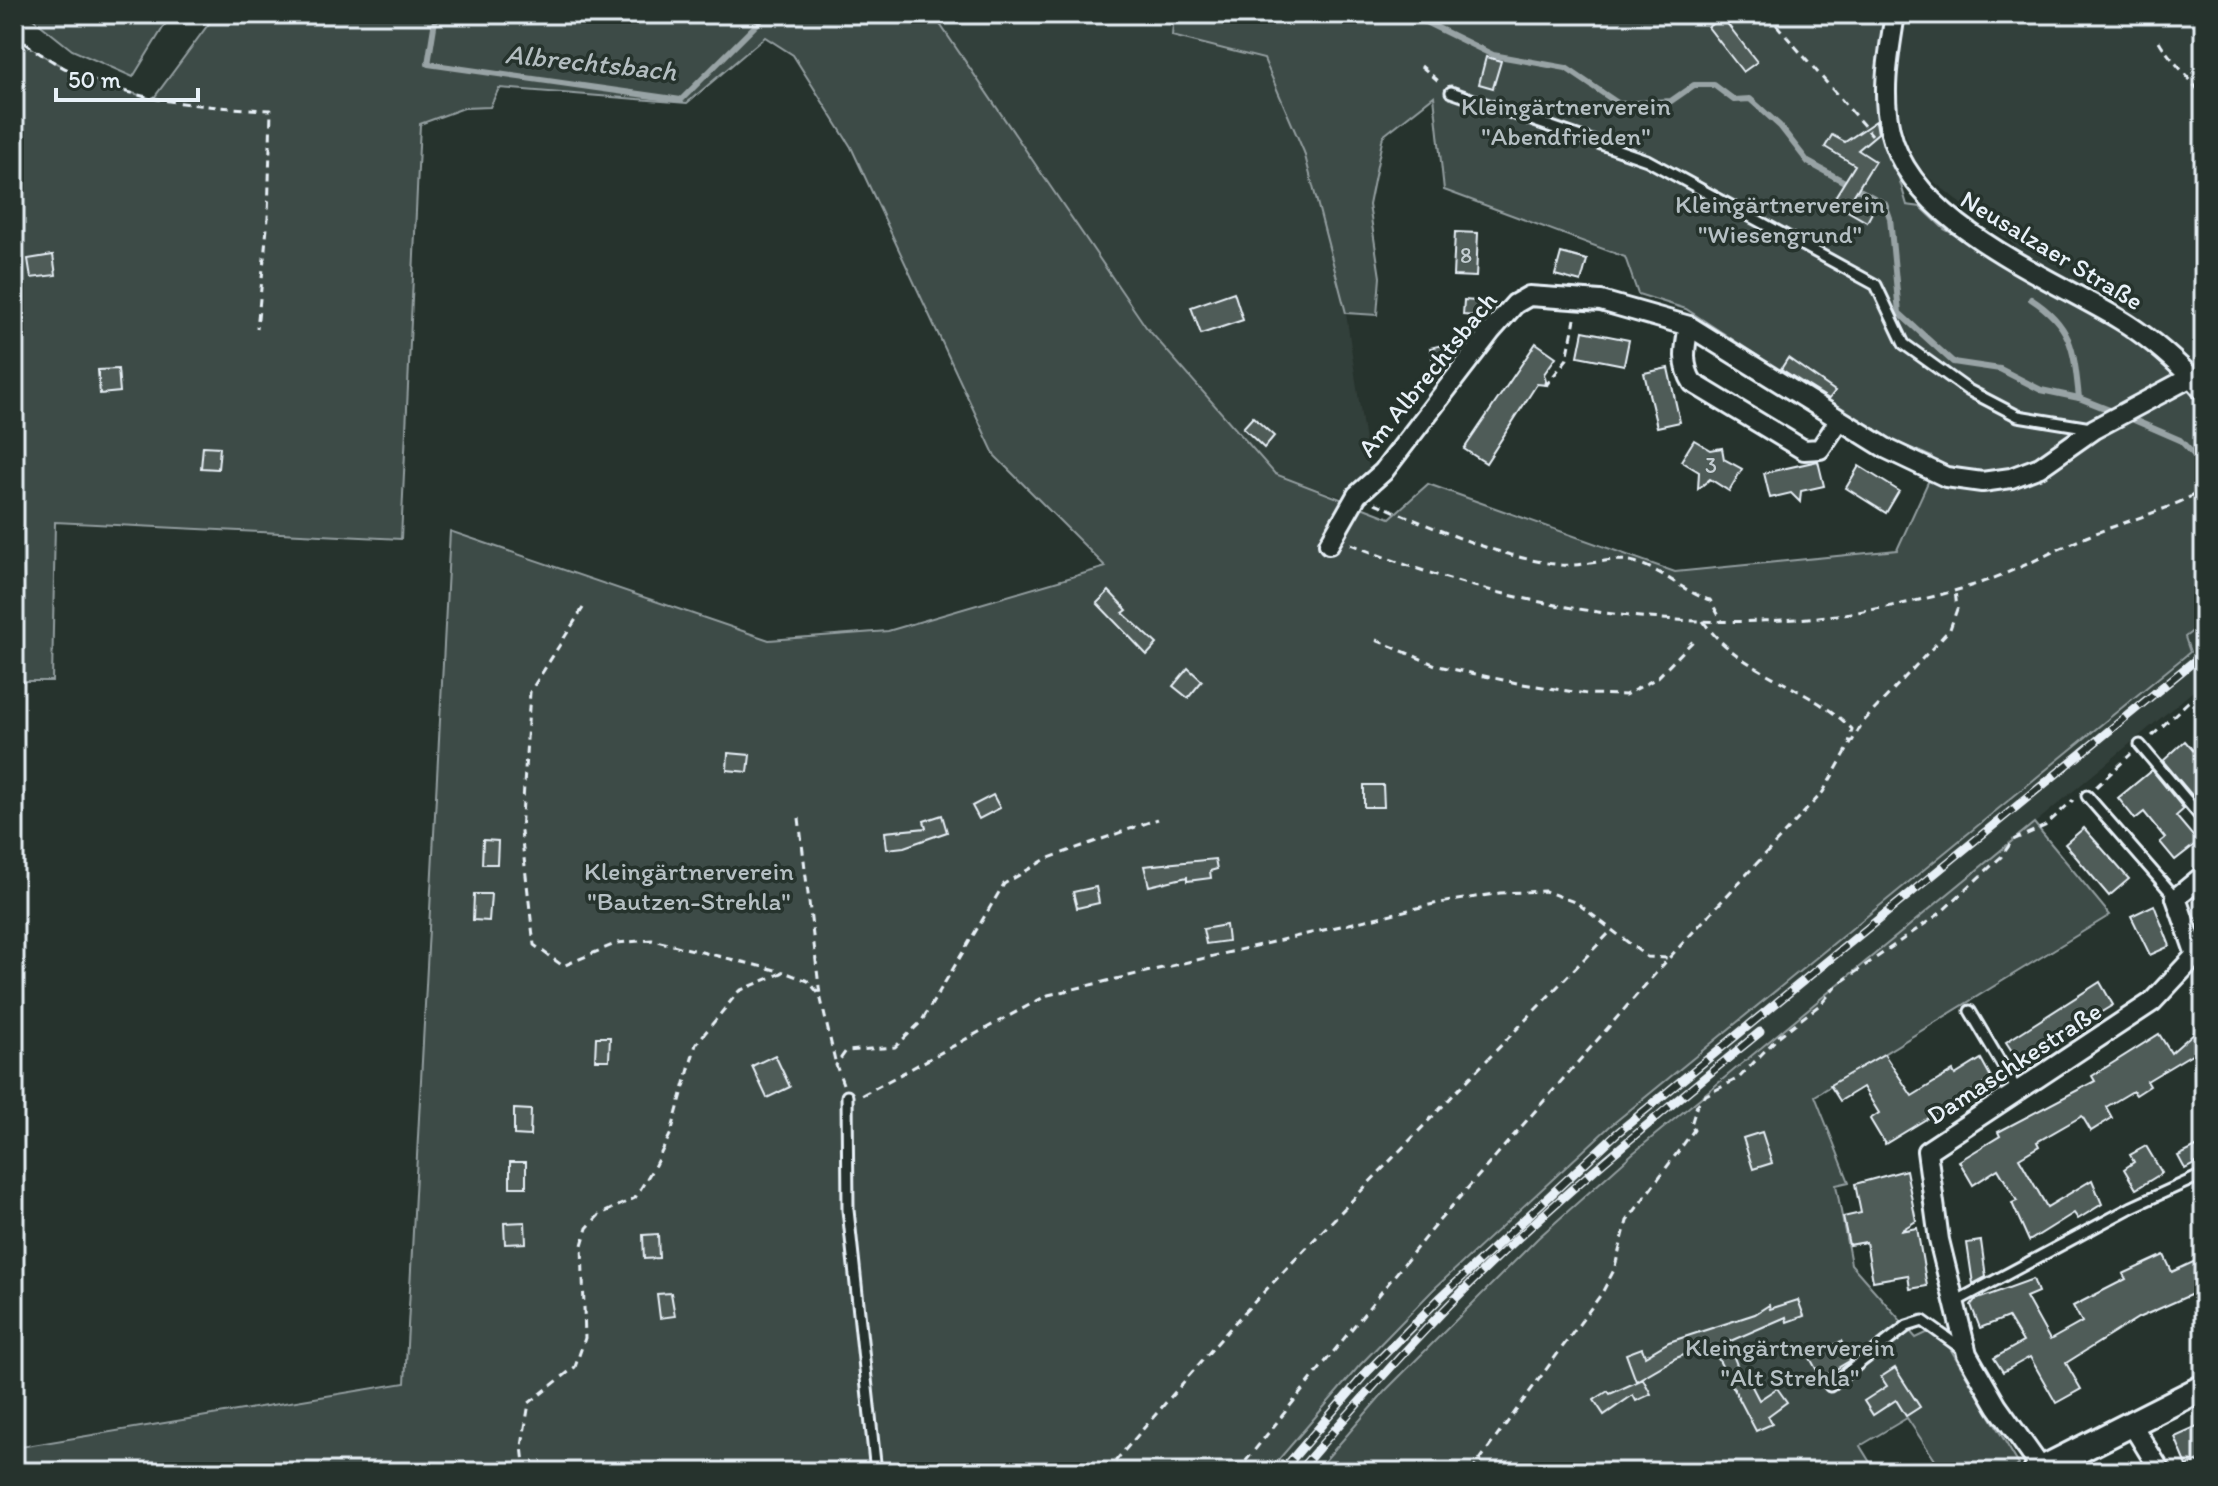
<svg xmlns="http://www.w3.org/2000/svg" width="2218" height="1486" font-family="Itim,sans-serif">
<style>
.built{fill:#333f3a}
.green{fill:#3e4b47;stroke:#939ea0;stroke-width:2}
.lines{fill:none;stroke-linecap:round;stroke-linejoin:round}
.stream{stroke:#98a3a5;stroke-width:6}
.building{fill:#505c59;stroke:#e8f1f8;stroke-width:2}
.lane-casing{stroke:#e8f1f8;stroke-width:15}
.street-casing{stroke:#e8f1f8;stroke-width:24}
.secondary-casing{stroke:#e8f1f8;stroke-width:30}
.path{stroke:#e8f1f8;stroke-width:3;stroke-dasharray:8 6;stroke-linecap:butt}
.lane{stroke:#26332d;stroke-width:9}
.street{stroke:#26332d;stroke-width:18}
.secondary{stroke:#26332d;stroke-width:24}
.rail-casing{stroke:#e8f1f8;stroke-width:9}
.rail{stroke:#26332d;stroke-width:6;stroke-dasharray:18;stroke-linecap:butt}
.labels{text-anchor:middle;stroke-width:7;stroke-linejoin:round;paint-order:stroke}
.number-label{font-size:22px;fill:#c2ccd0}
.park-label{font-size:26px;fill:#b5bfc3;stroke:#26332d}
.street-label{font-size:26px;fill:#e8f1f8;stroke:#26332d}
.water-label{font-size:28px;font-style:italic;fill:#b3bdc0;stroke:#26332d}
</style>
<rect width="100%" height="100%" fill="#26332d"/>
<filter id="ink" filterUnits="userSpaceOnUse"><feTurbulence type="fractalNoise" baseFrequency=".0125" numOctaves="2"/><feDisplacementMap in="SourceGraphic" scale="16" xChannelSelector="R" yChannelSelector="G"/><feConvolveMatrix kernelMatrix="1 2 1 2 8 2 1 2 1" color-interpolation-filters="sRGB"/></filter>
<g filter="url(#ink)">
<g class="built">
<polygon points="933,14 1174,14 1173,36 1264,59 1304,152 1346,313 1369,469 1348,499 1275,474 1146,327"/>
<polygon points="1903,14 2204,14 2204,374 2168,340 2123,310 2038,264 1929,178 1915,161 1901,122 1897,90"/>
<polygon points="2204,622 2204,682 1538,1238 1385,1391 1315,1472 1268,1472 1360,1365 1514,1213 1609,1127 2190,652 2185,637"/>
</g>
<g class="green">
<polygon points="27,14 182,14 166,23 133,77 72,50"/>
<path d="M 216,14 L 933,14 L 1146,327 L 1275,474 L 1390,518 L 1428,484 L 1675,572 L 1897,550 L 1933,471 L 1932,457 L 1894,441 L 1842,411 L 1686,309 L 1638,294 L 1625,257 L 1444,190 L 1434,96 L 1383,136 L 1369,205 L 1380,277 L 1377,315 L 1346,313 L 1304,152 L 1264,59 L 1172,36 L 1174,14 L 1890,14 L 1885,131 L 1907,205 L 1921,207 L 1944,229 L 2118,325 L 2162,358 L 2204,400 L 2204,622 L 2185,637 L 2190,652 L 1609,1127 L 1434,1289 L 1360,1365 L 1268,1472 L 14,1472 L 14,1448 L 405,1383 L 450,531 L 769,640 L 888,631 L 1106,567 L 995,456 L 851,147 L 793,55 L 765,37 L 687,103 L 499,88 L 490,107 L 464,108 L 420,124 L 401,539 L 55,522 L 52,681 L 14,681 L 14,35 C 63,73 94,82 153,99 Z"/>
<polygon points="2034,823 2110,915 1815,1096 1849,1182 1836,1185 1851,1264 1916,1338 1933,1330 1944,1338 2019,1465 2008,1472 1943,1472 1907,1418 1860,1446 1876,1472 1315,1472 1385,1391 1538,1238 1632,1154"/>
</g>
<g class="lines">
<g class="stream">
<polyline points="436,14 428,64 681,100 767,14"/>
<polyline points="1409,14 1493,55 1566,68 1619,104 1671,101 1694,85 1714,85 1734,100 1750,99 1780,126 1808,162 1885,204 1890,218 1899,313 1953,362 2000,369 2041,390 2079,398 2117,413"/>
<path d="M 2031,299 C 2073,326 2074,351 2079,398"/>
<polyline points="2127,417 2180,440 2204,465"/>
</g>
</g>
<g class="building">
<polygon points="1722,17 1757,62 1743,72 1708,27"/>
<polygon points="1486,57 1501,61 1493,88 1479,84"/>
<polygon points="1876,121 1878,133 1858,150 1875,161 1854,195 1875,207 1867,222 1832,202 1855,165 1825,147 1832,135 1845,142"/>
<polygon points="1455,232 1478,233 1476,277 1453,276"/>
<polygon points="1561,253 1587,260 1581,282 1555,275"/>
<polygon points="53,255 56,275 31,278 28,259"/>
<polygon points="1234,292 1243,320 1201,334 1191,307"/>
<polygon points="1464,300 1488,302 1487,317 1463,315"/>
<polygon points="1583,331 1629,340 1624,365 1578,356"/>
<polygon points="1536,343 1556,357 1544,374 1547,385 1537,384 1486,463 1464,449"/>
<polygon points="1447,344 1451,363 1435,370 1430,348"/>
<polygon points="1788,358 1835,391 1829,399 1781,369"/>
<polygon points="1668,368 1680,422 1657,427 1644,373"/>
<polygon points="118,369 120,392 100,394 98,370"/>
<polygon points="1253,417 1274,436 1264,448 1243,428"/>
<polygon points="1694,440 1711,450 1722,448 1724,459 1742,469 1729,491 1710,479 1698,489 1699,472 1681,461"/>
<polygon points="203,446 220,447 218,469 201,468"/>
<polygon points="1818,461 1824,486 1801,491 1800,502 1791,493 1770,498 1764,473"/>
<polygon points="1859,466 1899,491 1886,513 1846,488"/>
<polygon points="1109,591 1127,610 1123,613 1157,644 1147,655 1097,603"/>
<polygon points="1188,668 1202,681 1188,698 1173,686"/>
<polygon points="2185,741 2204,763 2204,793 2196,800 2163,761"/>
<polygon points="728,753 750,755 748,772 727,770"/>
<polygon points="2152,770 2184,809 2176,816 2198,842 2175,860 2160,842 2165,838 2144,812 2135,819 2118,798"/>
<polygon points="1364,785 1383,785 1384,807 1364,807"/>
<polygon points="993,795 1000,808 979,819 972,806"/>
<polygon points="942,815 947,832 904,847 887,849 885,832 926,828 924,821"/>
<polygon points="2084,828 2129,879 2109,896 2065,844"/>
<polygon points="483,840 498,841 497,864 482,864"/>
<polygon points="1215,859 1217,869 1210,871 1211,878 1187,881 1187,877 1149,886 1144,866"/>
<polygon points="1096,887 1099,903 1077,908 1073,892"/>
<polygon points="474,894 491,894 489,921 473,920"/>
<polygon points="2154,905 2170,946 2150,955 2131,916"/>
<polygon points="1226,925 1228,941 1206,944 1203,929"/>
<polygon points="2100,982 2113,1005 2019,1062 2006,1042"/>
<polygon points="2204,1024 2204,1068 2192,1054 2147,1081 2150,1086 2136,1095 2133,1091 2106,1107 2112,1118 2091,1131 2082,1116 2037,1142 2039,1146 2019,1158 2047,1207 2092,1180 2102,1204 2078,1219 2074,1213 2029,1241 2012,1203 2017,1201 1998,1169 1973,1185 1959,1161 2000,1136 1998,1132 2095,1081 2092,1076 2159,1034 2171,1053"/>
<polygon points="596,1037 610,1037 609,1060 595,1060"/>
<polygon points="1884,1054 1912,1096 1953,1071 1955,1075 1981,1059 1992,1079 1885,1144 1870,1119 1879,1113 1863,1087 1840,1101 1830,1085"/>
<polygon points="775,1055 790,1087 767,1098 752,1066"/>
<polygon points="514,1109 531,1110 530,1136 514,1135"/>
<polygon points="1762,1132 1772,1163 1753,1169 1743,1138"/>
<polygon points="2204,1143 2204,1159 2185,1169 2178,1156"/>
<polygon points="2146,1146 2162,1173 2136,1189 2124,1169 2134,1162 2130,1155"/>
<rect x="510" y="1162" width="16" height="25"/>
<polygon points="1906,1170 1916,1221 1900,1231 1917,1228 1927,1286 1910,1289 1908,1275 1873,1281 1866,1242 1849,1245 1843,1217 1861,1213 1855,1184"/>
<polygon points="525,1222 526,1243 505,1244 504,1223"/>
<polygon points="658,1234 659,1258 644,1259 643,1235"/>
<polygon points="1981,1241 1986,1277 1973,1284 1967,1243"/>
<polygon points="2164,1255 2172,1272 2204,1257 2204,1289 2138,1318 2066,1363 2081,1389 2056,1403 2030,1357 2003,1372 1994,1358 2023,1342 2008,1317 1980,1328 1971,1305 1975,1300 2033,1279 2038,1292 2026,1297 2050,1340 2082,1322 2073,1306 2126,1279 2123,1274"/>
<polygon points="671,1293 675,1316 660,1318 657,1294"/>
<polygon points="1798,1300 1804,1316 1787,1322 1786,1317 1728,1342 1741,1375 1745,1373 1759,1400 1777,1388 1787,1402 1768,1416 1772,1424 1756,1431 1711,1345 1676,1358 1636,1381 1626,1354 1642,1348 1645,1356 1669,1342 1755,1314 1769,1305 1770,1309"/>
<polygon points="1841,1341 1851,1360 1821,1378 1810,1358"/>
<polygon points="1895,1368 1920,1407 1906,1416 1896,1400 1873,1415 1864,1401 1887,1386 1881,1377"/>
<polygon points="1643,1379 1651,1394 1636,1401 1633,1395 1604,1415 1594,1400 1608,1391 1610,1394"/>
<polygon points="2204,1424 2204,1459 2187,1466 2175,1437"/>
</g>
<g class="lines">
<defs>
<g id="lane">
<polyline points="1451,92 1647,160 1876,285 1904,344 1968,390 2018,416 2091,428"/>
<polyline points="2140,745 2204,821"/>
<polyline points="2087,796 2176,898"/>
<polyline points="1970,1011 2017,1090"/>
<polyline points="847,1096 848,1210 876,1472"/>
<polyline points="1955,1302 2132,1207 2204,1174"/>
<polyline points="1830,1386 1907,1326 1923,1321 1962,1349"/>
</g>
<g id="street">
<path d="M 1895,14 C 1889,53 1881,91 1890,130 C 1911,223 2044,274 2119,319 C 2146,335 2169,355 2191,377"/>
<path d="M 1689,326 C 1685,347 1681,364 1693,383 L 1804,450 L 1820,449 L 1839,421"/>
<polyline points="1329,544 1357,495 1383,472 1491,331 1515,304 1529,296 1601,301 1689,326 1887,449 1946,477 1982,482 2011,478 2040,467 2094,429 2191,377 2204,392"/>
<polyline points="2131,1423 2161,1472"/>
<polyline points="2041,1468 1997,1406 1967,1354 1939,1240 1927,1151 2152,1002 2196,955 2176,898 2204,875"/>
</g>
<polyline id="secondary" points="2036,1472 2204,1387"/>
</defs>
<use href="#lane" class="lane-casing"/>
<use href="#street" class="street-casing"/>
<use href="#secondary" class="secondary-casing"/>
<g class="path">
<polyline points="1767,14 1872,135"/>
<path d="M 14,34 C 89,97 176,106 271,110 L 268,218 L 257,329"/>
<path d="M 2159,41 C 2172,63 2191,77 2204,99"/>
<polyline points="1421,66 1442,84"/>
<polyline points="1544,382 1547,384 1567,359 1575,319"/>
<path d="M 1375,503 C 1435,528 1496,557 1561,565 C 1584,567 1612,556 1634,562 C 1663,570 1683,592 1710,600 L 1722,621"/>
<path d="M 1351,544 C 1548,625 1774,650 1980,583 C 2016,571 2051,552 2086,537 C 2124,521 2169,511 2204,489"/>
<polyline points="583,608 530,692 521,832 534,945 563,966 617,943 652,940 784,972"/>
<path d="M 1703,621 C 1740,674 1807,684 1852,729 L 1849,743"/>
<polyline points="1376,640 1438,666 1517,683 1587,694 1625,695 1657,678 1696,638"/>
<polyline points="2152,736 2188,702 2204,693"/>
<polyline points="2096,787 2131,754"/>
<polyline points="799,818 820,995"/>
<polyline points="843,1084 836,1065 846,1051 895,1047 921,1022 1004,884 1046,859 1158,819"/>
<polyline points="862,1095 1048,995 1434,904 1500,893 1545,891 1577,903 1647,957 1669,958"/>
<polyline points="525,1472 522,1446 529,1403 575,1367 585,1338 582,1245 587,1228 599,1215 635,1198 655,1165 671,1133 696,1044 739,991 784,972 808,981 820,995 836,1065"/>
<polyline points="1106,1472 1238,1319 1611,931"/>
<polyline points="1237,1472 1431,1230 1669,958 1823,792 1863,722 1950,629 1957,609 1955,590"/>
<polyline points="1471,1472 1602,1293 1614,1270 1627,1221 1694,1130 1691,1125 1697,1105 1706,1095 1739,1078 1779,1036 1821,1004 1837,985 1939,914 2001,857 2013,840 2045,826 2073,800"/>
</g>
<use href="#lane" class="lane"/>
<use href="#street" class="street"/>
<use href="#secondary" class="secondary"/>
<defs>
<g id="rail">
<polyline points="1281,1472 1367,1372 1441,1297 1616,1134 2204,653"/>
<path d="M 1298,1472 C 1347,1415 1397,1359 1449,1305 C 1546,1206 1654,1119 1760,1032"/>
</g>
</defs>
<use href="#rail" class="rail-casing"/>
<use href="#rail" class="rail"/>
</g>
</g>
<g class="labels">
<g class="number-label">
<text x="1466" y="263">8</text>
<text x="1711" y="473">3</text>
</g>
<g class="park-label">
<text x="1566" y="115">Kleingärtnerverein<tspan x="1566" dy="30">"Abendfrieden"</tspan></text>
<text x="1780" y="213">Kleingärtnerverein<tspan x="1780" dy="30">"Wiesengrund"</tspan></text>
<text x="689" y="880">Kleingärtnerverein<tspan x="689" dy="30">"Bautzen-Strehla"</tspan></text>
<text x="1790" y="1356">Kleingärtnerverein<tspan x="1790" dy="30">"Alt Strehla"</tspan></text>
</g>
<g class="street-label">
<text transform="translate(2052 250) rotate(31)" y="9">Neusalzaer Straße</text>
<text transform="translate(1427 374) rotate(-51)" y="9">Am Albrechtsbach</text>
<text transform="translate(2014 1063) rotate(-33)" y="9">Damaschkestraße</text>
</g>
<g class="water-label">
<text transform="translate(591 62) rotate(6)" y="10">Albrechtsbach</text>
</g>
</g>
<rect width="2218" height="1486" fill="none" stroke="#26332d" stroke-width="48"/>
<rect x="24" y="24" width="2170" height="1438" fill="none" stroke="#e8f1f8" stroke-width="3" filter="url(#ink)"/>
<path d="M56 88v12h142v-12" fill="none" stroke="#e8f1f8" stroke-width="4"/>
<text x="68" y="88" font-size="24" fill="#e8f1f8" stroke="#26332d" stroke-width="6" paint-order="stroke">50 m</text>
</svg>
